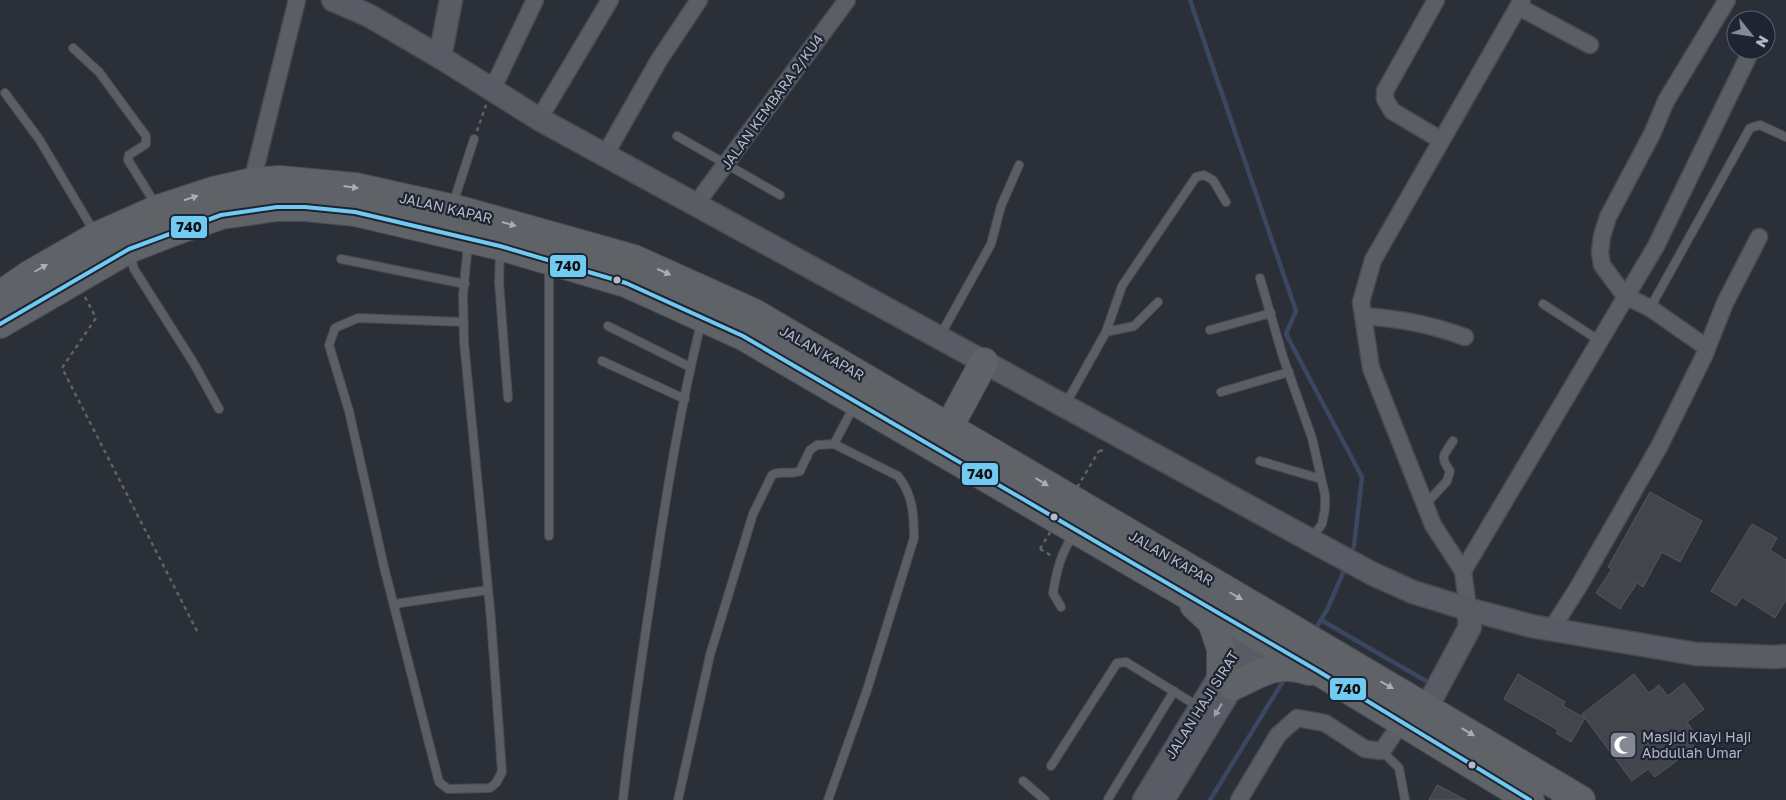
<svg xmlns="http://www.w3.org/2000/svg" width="1786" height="800" font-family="'Golos Text',sans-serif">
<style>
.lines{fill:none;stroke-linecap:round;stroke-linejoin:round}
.stream{stroke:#3a4761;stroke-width:4.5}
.building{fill:#42454c;stroke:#53575f}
.lane-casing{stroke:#464a51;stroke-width:10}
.street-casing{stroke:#464a51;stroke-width:19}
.secondary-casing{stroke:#464a51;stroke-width:25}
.highway-casing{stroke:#484b53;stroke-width:30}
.path{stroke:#5e6269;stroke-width:2.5;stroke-dasharray:4 4;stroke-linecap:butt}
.lane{stroke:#5b5e65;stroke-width:8}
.street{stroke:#5b5e65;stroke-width:16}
.secondary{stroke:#595c64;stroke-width:22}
.highway{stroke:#5f6266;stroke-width:28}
.path-bridge{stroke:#5e6269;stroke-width:2.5;stroke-dasharray:4 4;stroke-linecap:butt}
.bus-1-casing{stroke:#1e2432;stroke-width:8}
.bus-1{stroke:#71caf2;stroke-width:4}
.oneway{fill:#a8adb9}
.oneway2{fill:#9ea2af}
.bus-dot{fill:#b5bac8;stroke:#1e2432;stroke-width:2}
.labels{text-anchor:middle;stroke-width:4.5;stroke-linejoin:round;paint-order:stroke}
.street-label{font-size:14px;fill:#b5bac8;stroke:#1e2432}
.poi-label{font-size:14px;fill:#b5bac8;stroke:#1e2432;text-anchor:start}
.line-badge{stroke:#1e2432;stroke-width:2}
.pale-badge-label{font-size:14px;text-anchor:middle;font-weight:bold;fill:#111}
</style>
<rect width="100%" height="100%" fill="#2b2f38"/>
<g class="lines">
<g class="stream">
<polyline points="1190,0 1296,311 1286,334 1362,477 1354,546 1351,554"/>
<polyline points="1321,620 1426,681"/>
<polyline points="1314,631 1327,610 1346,566"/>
<polyline points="1210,800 1285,678"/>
</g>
</g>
<g class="building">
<polygon points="1650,492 1702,521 1680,562 1662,552 1643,587 1637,583 1620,609 1596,593 1612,569 1608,567"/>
<polygon points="1752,524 1777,538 1770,550 1786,560 1786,600 1775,618 1742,597 1736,606 1711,591"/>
<polygon points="1518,674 1565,702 1563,706 1585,718 1571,742 1556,733 1558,730 1504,699"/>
<polygon points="1634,674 1649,693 1659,685 1668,696 1684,683 1704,709 1687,722 1695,733 1688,738 1695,747 1655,777 1648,769 1632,781 1582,714"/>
<polygon points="1437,785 1466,800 1429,800"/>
</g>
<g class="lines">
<defs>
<g id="lane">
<polyline points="73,48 99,72 146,136 146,144 129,155 128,160 156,205"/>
<polyline points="5,93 39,139 95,233"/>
<polyline points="677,136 780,195"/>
<polyline points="453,204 474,139"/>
<polyline points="500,251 499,282 508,398"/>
<polyline points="130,253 134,269 193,362 219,409"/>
<polyline points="341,259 465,284"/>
<polyline points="1260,278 1283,357 1312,438 1325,495 1325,509 1322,524 1311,539"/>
<polyline points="1543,304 1600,341"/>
<polyline points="1650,308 1750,128 1760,125 1786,137"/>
<polyline points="464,322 358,318 335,328 329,345 349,411 384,567 439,782 448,789 490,788 496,783 502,772 491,619 464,342 463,295 468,244"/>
<polyline points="608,326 690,367"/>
<polyline points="1210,330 1271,313"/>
<polyline points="1106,332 1134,326 1158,302"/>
<polyline points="940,336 991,244 1001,206 1019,165"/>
<polyline points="602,361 685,399"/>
<polyline points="1221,392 1289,372"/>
<polyline points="1065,405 1106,332 1122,286 1196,177 1204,175 1213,180 1226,202"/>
<polyline points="834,444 854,406"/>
<polyline points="1260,461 1321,479"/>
<path d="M 1425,505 L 1447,481 L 1450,471 C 1439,456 1444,455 1453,441"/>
<polyline points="549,536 549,266"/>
<polyline points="394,604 488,590"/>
<path d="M 1061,607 L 1053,593 C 1057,568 1061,554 1074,533"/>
<polyline points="1382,751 1399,768 1405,800"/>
<polyline points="1051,766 1117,663 1126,662 1199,707"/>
<polyline points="1023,781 1045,800"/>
<polyline points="1108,799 1174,691"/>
<path d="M 623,800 C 631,727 642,655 653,583 C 666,496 680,408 701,323"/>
<path d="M 678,800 L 710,655 L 753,514 L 772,475 C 781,470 791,475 800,471 L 810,450 L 817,445 L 834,444 L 898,476 C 913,495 914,515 914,538 L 867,690 L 828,800"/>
</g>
<g id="street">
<polyline points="1436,0 1385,91 1385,99 1392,111 1441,140"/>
<polyline points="1519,7 1590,45"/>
<polyline points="492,90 535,0"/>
<polyline points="539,119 610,0"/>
<polyline points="605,155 659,60 699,0"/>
<polyline points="252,182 297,0"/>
<polyline points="696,204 847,0"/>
<path d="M 1363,316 C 1401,319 1429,324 1465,337"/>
<polyline points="1706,347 1650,308 1625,296 1602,265 1600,252 1602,236 1608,217 1652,134 1666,101 1727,0"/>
<polyline points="1463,571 1656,246 1748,57"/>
<polyline points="1468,609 1463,571 1433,525 1371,368 1361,302 1373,260 1522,0"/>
<polyline points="1551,630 1579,586 1660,445 1704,356 1725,303 1759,237"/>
<polyline points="1239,800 1278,735 1297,718 1325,723 1365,749 1382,751 1402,722"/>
</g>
<g id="secondary">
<polyline points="333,0 368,15 440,57 539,119 1310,540 1373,574 1413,592 1468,609 1531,626 1696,654 1774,657 1786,656"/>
<polyline points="440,57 451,0"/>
<polyline points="1427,707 1470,627 1468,609"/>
<polyline points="1144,800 1257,615"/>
<polyline points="1163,800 1271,623"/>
</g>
<g id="highway">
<path d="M 0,295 L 29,275 L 97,236 L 158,209 L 213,191 L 252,182 L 280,180 L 355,187 L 463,211 L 634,259 L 754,313 L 1274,618 C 1377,679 1479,739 1581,800"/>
<polyline points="0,324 129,249 175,231 221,215 277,207 305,207 355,212 500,246 626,283 743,336 1318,671 1530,800"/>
<polyline points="949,427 984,362"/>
<polyline points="1194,605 1212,622 1221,649 1221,674"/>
<path d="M 1233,686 C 1262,673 1276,660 1309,671"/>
</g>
</defs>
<use href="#lane" class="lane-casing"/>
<use href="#street" class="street-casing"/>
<use href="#secondary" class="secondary-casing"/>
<use href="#highway" class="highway-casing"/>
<g class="path">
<polyline points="477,131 486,105"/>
<polyline points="85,297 96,318 62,368 198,633"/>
<polyline points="1099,451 1107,450"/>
<polyline points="1040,549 1052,556"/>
</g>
<use href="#lane" class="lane"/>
<use href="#street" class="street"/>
<use href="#secondary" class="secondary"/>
<use href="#highway" class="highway"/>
<polyline class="path-bridge" points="1040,549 1099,451"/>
<defs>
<polyline id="bus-1" points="0,324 129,249 221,215 277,207 305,207 355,212 500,246 626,283 743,336 1318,671 1530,800"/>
</defs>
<use href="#bus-1" class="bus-1-casing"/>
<use href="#bus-1" class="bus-1"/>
</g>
<defs><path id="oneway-solid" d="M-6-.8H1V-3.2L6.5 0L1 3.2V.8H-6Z" transform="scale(1.25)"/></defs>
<g class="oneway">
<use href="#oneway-solid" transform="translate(351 187) rotate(8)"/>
<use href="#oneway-solid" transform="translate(191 198) rotate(-18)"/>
<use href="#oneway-solid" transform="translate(509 224) rotate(16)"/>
<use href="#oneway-solid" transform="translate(41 268) rotate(-30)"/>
<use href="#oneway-solid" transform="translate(664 272) rotate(24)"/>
<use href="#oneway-solid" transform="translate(1042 482) rotate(31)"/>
<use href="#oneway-solid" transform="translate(1236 596) rotate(30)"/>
<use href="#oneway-solid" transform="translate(1387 685) rotate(29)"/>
<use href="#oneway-solid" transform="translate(1468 732) rotate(31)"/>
</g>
<use class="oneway2" href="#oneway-solid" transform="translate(1218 710) rotate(121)"/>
<defs>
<symbol id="mosque-square" viewBox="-11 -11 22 22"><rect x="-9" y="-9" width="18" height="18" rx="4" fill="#858996" stroke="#1e2432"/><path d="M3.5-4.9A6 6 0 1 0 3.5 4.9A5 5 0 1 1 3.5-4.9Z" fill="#fff"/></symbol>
</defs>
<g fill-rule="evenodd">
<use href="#mosque-square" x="1607" y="729" width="32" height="32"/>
</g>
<g class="bus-dot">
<circle cx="617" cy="280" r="4.5"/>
<circle cx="1054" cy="517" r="4.5"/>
<circle cx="1472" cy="765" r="4.5"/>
</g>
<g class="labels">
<g class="street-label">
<text transform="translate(772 102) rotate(-54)" y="5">JALAN KEMBARA 2/KU4</text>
<text transform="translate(446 208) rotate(13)" y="5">JALAN KAPAR</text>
<text transform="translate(822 353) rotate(30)" y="5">JALAN KAPAR</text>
<text transform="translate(1171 558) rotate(30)" y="5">JALAN KAPAR</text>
<text transform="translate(1202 705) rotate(-58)" y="5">JALAN HAJI SIRAT</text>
</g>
<g class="poi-label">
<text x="1642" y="742">Masjid Kiayi Haji<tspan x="1642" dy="16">Abdullah Umar</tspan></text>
</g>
</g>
<g class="line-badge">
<rect x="170" y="215" width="38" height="24" rx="5" fill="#71caf2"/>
<rect x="549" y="254" width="38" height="24" rx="5" fill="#71caf2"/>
<rect x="961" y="462" width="38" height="24" rx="5" fill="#71caf2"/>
<rect x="1329" y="677" width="38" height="24" rx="5" fill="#71caf2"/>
</g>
<g class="pale-badge-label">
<text x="189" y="232">740</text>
<text x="568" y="271">740</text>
<text x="980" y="479">740</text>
<text x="1348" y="694">740</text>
</g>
<g transform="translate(1751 35) rotate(120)"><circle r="24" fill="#1e2432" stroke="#5a606e"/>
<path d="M0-4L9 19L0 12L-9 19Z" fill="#858996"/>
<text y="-8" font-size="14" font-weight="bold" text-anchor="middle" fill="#b5bac8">N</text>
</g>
</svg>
